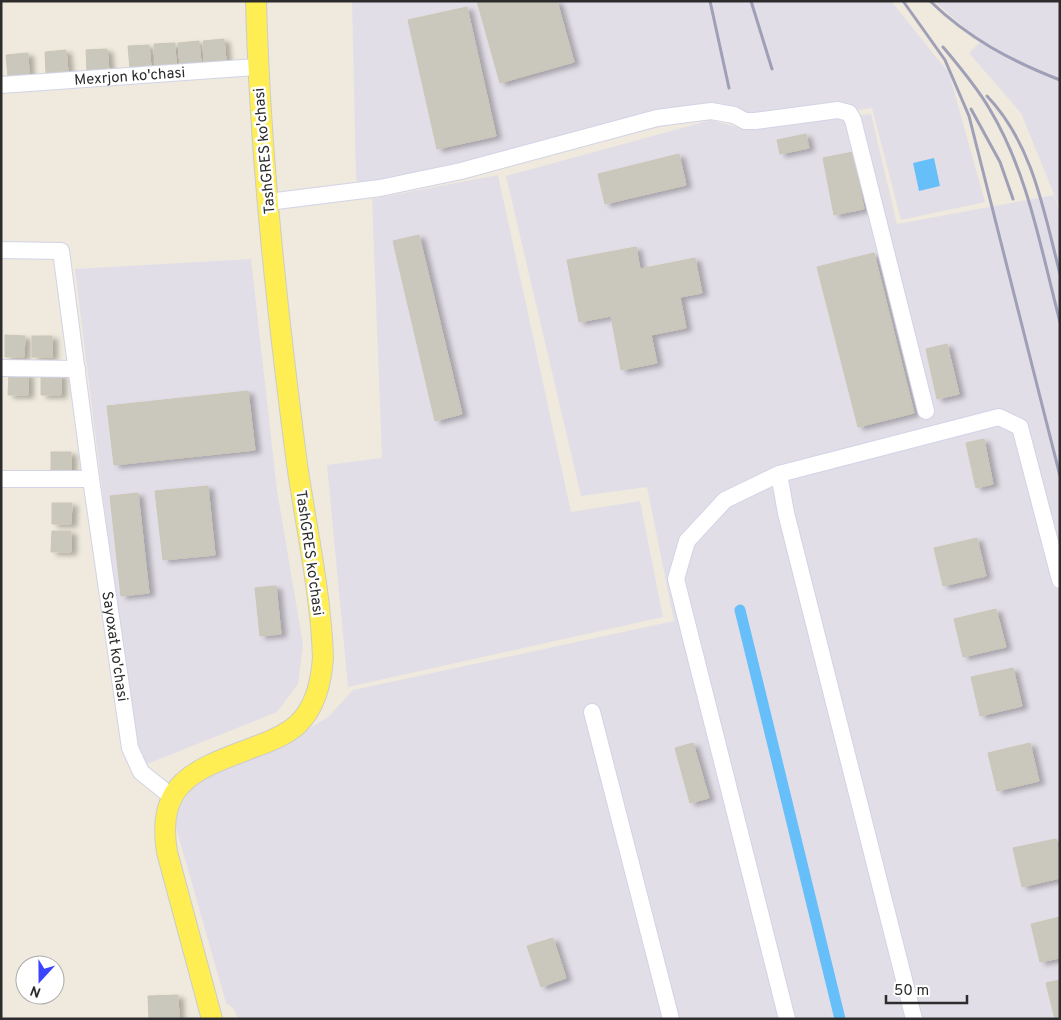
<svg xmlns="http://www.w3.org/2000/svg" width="1061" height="1020" font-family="Overpass,sans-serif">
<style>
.industrial{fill:#e2dee7}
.water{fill:#67bffa}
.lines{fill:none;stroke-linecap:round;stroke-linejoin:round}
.canal{stroke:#67bffa;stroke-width:11}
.building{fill:#cac8bc;stroke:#cbc6b6;filter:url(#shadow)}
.minor-casing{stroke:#d2d3e6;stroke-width:18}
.major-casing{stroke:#ccc;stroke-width:22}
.minor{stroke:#fff;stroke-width:16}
.major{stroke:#feee53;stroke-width:20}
.rail{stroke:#9f9fb8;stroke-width:3}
.labels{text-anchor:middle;stroke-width:5;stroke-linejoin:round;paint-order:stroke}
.street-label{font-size:15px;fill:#2c2c2c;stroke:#fff}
</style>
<defs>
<filter id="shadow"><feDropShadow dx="5.5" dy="3" stdDeviation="2.5" flood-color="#0004"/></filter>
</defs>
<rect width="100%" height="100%" fill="#efeadd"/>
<g class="industrial">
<polygon points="352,1 891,1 949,73 985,202 901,220 872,108 745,126 712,115 504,163 359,190 356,177"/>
<polygon points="934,1 1060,1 1060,209 1021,113 969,53 980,42"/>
<polygon points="871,114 897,224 1054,195 1060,212 1060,1019 238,1019 234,1009 226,1003 173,817 196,782 284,744 328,717 353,690 674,621 647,487 581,496 506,176 711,120 743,129"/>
<polygon points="498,175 571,512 640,501 663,617 348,687 327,465 382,458 372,199"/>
<polygon points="251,259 277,490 303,645 298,684 277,712 142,766 133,742 75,269"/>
</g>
<polygon class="water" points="934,158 940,186 919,191 913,163"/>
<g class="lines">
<polyline class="canal" points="740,610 840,1019"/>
</g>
<g class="building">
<polygon points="477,1 557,1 574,62 500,83"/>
<polygon points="467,7 496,136 437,149 408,20"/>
<polygon points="224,39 226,61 204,63 203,41"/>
<polygon points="199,41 201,63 180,64 178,43"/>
<polygon points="175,43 176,65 155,66 154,44"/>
<polygon points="149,45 151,67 130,68 128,46"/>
<polygon points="107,49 109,71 87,72 86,50"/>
<polygon points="66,50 68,72 46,74 45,52"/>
<polygon points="28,53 29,75 8,77 6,55"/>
<polygon points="806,134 809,148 780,154 777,140"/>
<polygon points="853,152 864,209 834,215 823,158"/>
<polygon points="679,154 686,185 605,204 598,174"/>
<polygon points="419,235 462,414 435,421 393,241"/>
<polygon points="636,247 640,269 695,258 702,293 680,297 686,328 651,335 657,363 621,370 611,316 579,322 567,260"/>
<polygon points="874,253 914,413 858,427 817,267"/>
<polygon points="5,335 25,336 24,357 5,357"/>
<rect x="32" y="336" width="20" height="21"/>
<polygon points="947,344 959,394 937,399 926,349"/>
<polygon points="9,373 28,373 28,395 8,395"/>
<polygon points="41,373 61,374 61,395 41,395"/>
<polygon points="248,391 255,450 114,465 107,406"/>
<polygon points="984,439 993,484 976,488 966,443"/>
<rect x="51" y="452" width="20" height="21"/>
<polygon points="208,486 215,555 163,560 155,491"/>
<polygon points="138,493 149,593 121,596 110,496"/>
<polygon points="52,503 72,503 71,524 52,524"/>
<polygon points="52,531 71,531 71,552 51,552"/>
<polygon points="977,538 986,576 943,586 934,548"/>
<polygon points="276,586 281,634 260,636 255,588"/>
<polygon points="996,609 1006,647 963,657 954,619"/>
<polygon points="1013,668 1022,706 980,716 971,677"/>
<polygon points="693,743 709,798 690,803 675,748"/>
<polygon points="1030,743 1039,781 997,791 988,753"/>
<polygon points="1056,839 1060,856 1060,878 1022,887 1013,848"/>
<polygon points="1060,917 1060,958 1040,962 1031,924"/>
<polygon points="553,938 566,978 541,987 527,946"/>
<polygon points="1060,980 1060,1019 1055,1019 1046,983"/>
<polygon points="178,995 179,1019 149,1019 148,996"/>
</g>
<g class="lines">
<defs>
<g id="minor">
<path id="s1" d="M 1,85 L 257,67"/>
<polyline points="268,202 380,188 461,171 657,118 711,111 734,115 745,121 755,121 838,110 849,113 853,120 926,411"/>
<path id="s2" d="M 1,250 L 61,251 L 91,479 L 130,748 L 141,772 L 172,797"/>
<polyline points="1,368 77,369"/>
<polyline points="779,474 786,513 914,1019"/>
<polyline points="1,479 91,479"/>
<polyline points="592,712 671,1019"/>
<polyline points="787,1019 676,579 687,541 725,500 779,474 999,417 1020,427 1060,580"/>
</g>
<path id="major" d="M 212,1019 L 167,852 C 155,779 200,768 257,746 C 271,741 286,735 297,725 C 316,707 321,682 323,658 C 321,594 306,527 297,464 C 277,310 260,156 256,1"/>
</defs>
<use href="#minor" class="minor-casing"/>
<use href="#major" class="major-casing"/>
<use href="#minor" class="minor"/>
<use href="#major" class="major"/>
<g class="rail">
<polyline points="710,1 729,88"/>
<polyline points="751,1 772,69"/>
<polyline points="903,1 945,60 969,116 1060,476"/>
<path d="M 930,1 C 968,38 1011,61 1060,80"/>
<path d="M 943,47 C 959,66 976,86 989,108 C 1028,172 1041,250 1060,322"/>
<path d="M 987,96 C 1033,144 1044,212 1060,274"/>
<polyline points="971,109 1000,162 1013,199"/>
</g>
</g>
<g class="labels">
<g class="street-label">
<text dy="5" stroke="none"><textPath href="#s1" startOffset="129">Mexrjon ko'chasi</textPath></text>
<text transform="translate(264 151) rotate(-95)" y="5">TashGRES ko'chasi</text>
<text transform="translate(310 553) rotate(82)" y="5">TashGRES ko'chasi</text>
<text dy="5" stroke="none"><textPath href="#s2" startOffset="459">Sayoxat ko'chasi</textPath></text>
</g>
</g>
<rect width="1061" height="1020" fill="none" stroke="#2c2c2c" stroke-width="5"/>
<g transform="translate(40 980) rotate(201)"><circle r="24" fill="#ffffff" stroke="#ababab"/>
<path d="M0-4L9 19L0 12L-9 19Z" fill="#3a44ff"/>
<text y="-8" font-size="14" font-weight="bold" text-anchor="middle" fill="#2c2c2c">N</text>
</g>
<path d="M886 995v8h81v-8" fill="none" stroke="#2c2c2c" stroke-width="2.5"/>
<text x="894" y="995" font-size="15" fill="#2c2c2c" stroke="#ffffff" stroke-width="4" paint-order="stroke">50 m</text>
</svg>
